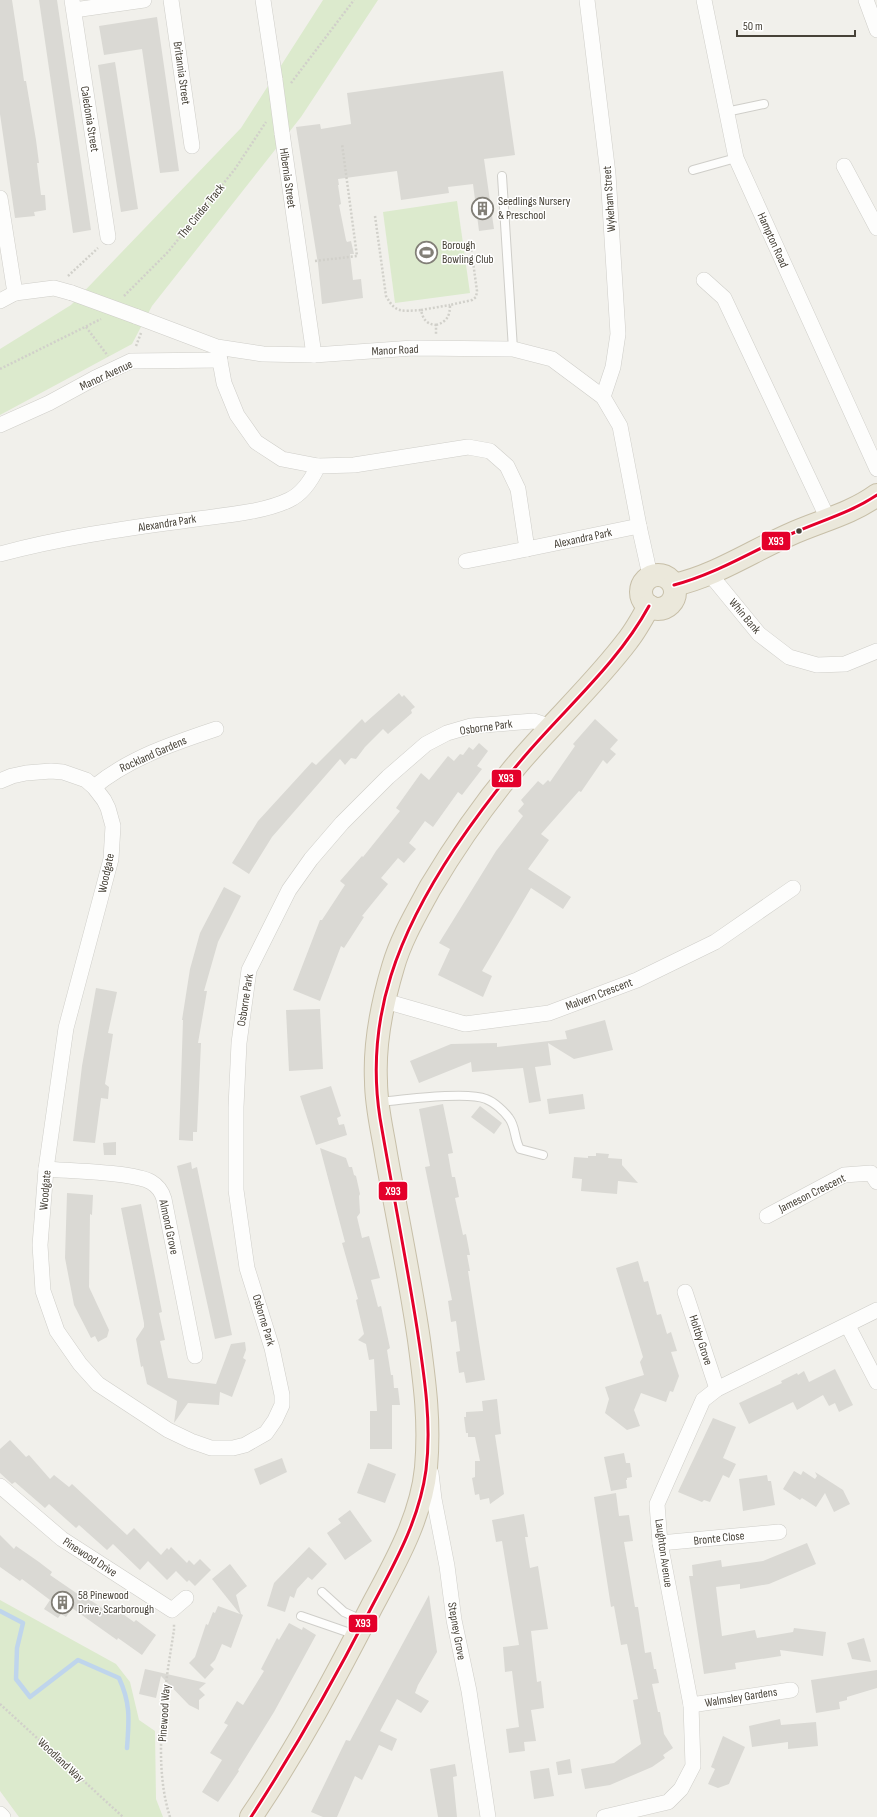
<svg xmlns="http://www.w3.org/2000/svg" width="877" height="1817" font-family="'Sofia Sans Condensed',sans-serif">
<style>
.green{fill:#dceacd}
.lines{fill:none;stroke-linecap:round;stroke-linejoin:round}
.stream{stroke:#bfd5ec;stroke-width:4.5}
.building{fill:#dad9d4}
.lane-casing{stroke:#cfcec9;stroke-width:10}
.street-casing{stroke:#cfcec9;stroke-width:16}
.highway-casing{stroke:#c7bfa8;stroke-width:24}
.path{stroke:#d1d0ca;stroke-width:2.5;stroke-dasharray:2 2;stroke-linecap:butt}
.lane{stroke:#fdfdfc;stroke-width:8}
.street{stroke:#fdfdfc;stroke-width:15}
.highway{stroke:#ebe8db;stroke-width:22}
.street-bridge-casing{stroke:#cfcec9;stroke-width:16;stroke-linecap:butt}
.street-bridge{stroke:#fdfdfc;stroke-width:15}
.bus-1-casing{stroke:#fff;stroke-width:6}
.bus-1{stroke:#e4002b;stroke-width:3}
.bus-dot{fill:#474238;stroke:#fff;stroke-width:1.5}
.labels{text-anchor:middle;stroke-width:3;stroke-linejoin:round;paint-order:stroke}
.street-label{font-size:12px;fill:#474238;stroke:#fff}
.poi-label{font-size:12px;fill:#474238;stroke:#fff;text-anchor:start}
.line-badge{stroke:#fff;stroke-width:1.5}
.badge-label{font-size:11px;text-anchor:middle;font-weight:bold;fill:#fff}
</style>
<rect width="100%" height="100%" fill="#f1f0eb"/>
<g class="green">
<polygon points="323,0 378,0 301,117 152,306 132,344 0,415 0,349 71,305 241,128"/>
<polygon points="457,201 470,293 395,303 383,212"/>
<polygon points="0,1600 116,1664 130,1682 139,1720 155,1731 156,1799 163,1817 19,1817 0,1791"/>
</g>
<g class="lines">
<path class="stream" d="M 0,1611 L 23,1623 L 17,1648 L 16,1679 L 30,1697 L 78,1660 L 119,1678 C 131,1704 129,1720 127,1748"/>
</g>
<g class="building">
<polygon points="0,0 12,0 22,66 24,81 26,81 36,140 39,163 37,163 41,195 45,195 46,210 34,212 35,216 15,218 0,114"/>
<polygon points="39,0 57,0 91,230 73,233"/>
<polygon points="157,17 179,171 160,173 142,49 104,55 99,26"/>
<polygon points="115,62 138,209 121,212 98,65"/>
<polygon points="503,71 515,155 484,159 494,229 479,231 473,184 448,187 449,193 401,200 397,171 338,179 339,185 338,185 341,204 339,205 346,240 347,242 351,241 354,254 350,254 353,280 361,279 363,298 322,304 318,264 296,127 320,124 321,129 351,124 347,93"/>
<polygon points="399,693 402,697 404,695 415,707 411,710 412,713 388,734 383,729 365,747 356,759 351,758 345,765 340,759 272,837 249,874 232,863 258,821 312,762 316,765 362,719 365,723"/>
<polygon points="595,719 618,740 610,749 616,754 607,764 603,760 581,792 579,791 541,834 549,840 528,869 571,897 563,909 531,888 482,971 492,976 483,997 438,975 450,949 439,943 496,851 523,816 518,811 524,804 521,800 538,781 543,785 548,780 550,782 575,746 573,744"/>
<polygon points="479,743 488,751 477,766 482,769 462,795 458,792 433,827 425,821 409,843 416,849 404,863 398,858 381,878 388,884 362,916 364,917 344,948 341,946 320,1001 293,990 320,920 322,920 345,885 340,881 362,856 363,857 400,811 396,808 421,773 429,780 448,756 454,761 460,754 463,755 469,747 473,750"/>
<polygon points="224,887 241,896 218,942 204,991 207,991 198,1043 201,1043 197,1132 193,1132 193,1141 179,1140 183,1020 182,1020 190,969 200,933"/>
<polygon points="96,988 117,992 108,1033 113,1034 105,1084 109,1087 108,1099 101,1098 95,1143 73,1141 82,1066"/>
<polygon points="320,1009 323,1069 289,1071 286,1010"/>
<polygon points="605,1020 613,1050 574,1059 548,1043 551,1065 535,1067 541,1101 529,1103 523,1068 472,1072 471,1062 419,1083 410,1061 451,1044 497,1043 497,1047 567,1039 565,1031"/>
<polygon points="331,1086 341,1116 337,1118 339,1125 344,1124 347,1135 316,1145 300,1096"/>
<polygon points="583,1094 585,1109 549,1114 547,1099"/>
<polygon points="443,1104 453,1153 448,1154 452,1177 455,1177 459,1197 455,1198 463,1235 466,1234 470,1255 467,1255 470,1271 468,1271 485,1380 466,1383 464,1372 459,1373 456,1352 460,1351 456,1321 451,1322 448,1301 452,1300 425,1167 430,1166 419,1109"/>
<polygon points="480,1106 502,1123 494,1134 471,1117"/>
<polygon points="116,1142 116,1155 104,1155 103,1143"/>
<polygon points="320,1148 346,1158 349,1167 352,1167 354,1175 356,1176 360,1194 359,1196 360,1213 357,1217 362,1238 369,1236 380,1278 371,1280 378,1307 381,1306 390,1348 387,1350 391,1375 393,1375 394,1388 398,1388 400,1405 392,1405 392,1449 370,1449 370,1411 377,1411 374,1359 369,1360 366,1344 358,1340 364,1334 356,1300 358,1299 342,1243 345,1242"/>
<polygon points="596,1153 609,1154 608,1158 622,1159 622,1165 638,1183 618,1181 617,1194 581,1191 582,1179 572,1178 574,1157 588,1158 588,1156 596,1156"/>
<polygon points="191,1162 192,1169 197,1167 232,1335 215,1339 177,1166"/>
<polygon points="67,1193 93,1195 92,1215 90,1214 89,1287 109,1330 107,1337 98,1342 95,1336 91,1338 74,1305 65,1258"/>
<polygon points="141,1204 162,1312 159,1313 165,1340 160,1341 168,1378 216,1384 231,1344 245,1342 246,1350 243,1358 246,1360 232,1397 220,1392 219,1405 188,1403 174,1423 177,1401 147,1384 143,1366 141,1367 136,1339 144,1327 144,1323 121,1208"/>
<polygon points="638,1261 644,1282 648,1281 657,1315 661,1314 667,1334 671,1332 677,1351 671,1352 679,1376 673,1392 670,1391 666,1402 641,1393 634,1410 640,1426 627,1430 605,1413 609,1399 605,1387 644,1375 640,1362 643,1357 616,1268"/>
<polygon points="835,1369 853,1405 839,1412 835,1403 829,1406 823,1395 797,1410 793,1402 749,1424 739,1403 782,1383 781,1381 797,1373 798,1375 804,1371 809,1382"/>
<polygon points="497,1399 501,1434 495,1435 504,1494 490,1504 489,1498 480,1500 479,1494 475,1495 472,1478 475,1477 475,1461 480,1461 475,1437 468,1437 468,1433 466,1433 464,1417 466,1417 466,1412 483,1411 482,1401"/>
<polygon points="713,1418 736,1427 723,1458 736,1464 729,1478 723,1475 710,1502 704,1500 702,1502 678,1492"/>
<polygon points="10,1440 26,1457 29,1455 50,1479 54,1475 69,1487 72,1484 127,1535 134,1528 161,1555 167,1548 169,1550 171,1547 187,1563 189,1560 194,1565 200,1559 211,1570 195,1586 189,1580 187,1582 176,1571 167,1580 148,1561 140,1570 113,1544 107,1550 79,1525 76,1528 49,1504 45,1508 15,1482 12,1484 0,1473 0,1449"/>
<polygon points="624,1453 626,1463 630,1463 632,1477 627,1478 627,1480 626,1480 627,1488 611,1491 604,1457"/>
<polygon points="282,1458 287,1472 260,1485 254,1469"/>
<polygon points="368,1463 396,1474 385,1503 357,1493"/>
<polygon points="794,1471 801,1475 803,1471 815,1479 817,1476 815,1472 843,1490 850,1504 834,1512 825,1493 816,1507 802,1498 800,1500 783,1489"/>
<polygon points="767,1475 768,1481 771,1481 775,1505 743,1511 739,1479"/>
<polygon points="616,1493 619,1516 629,1515 633,1541 624,1542 635,1607 638,1607 645,1653 651,1652 654,1669 656,1669 659,1683 652,1684 658,1712 660,1712 664,1734 673,1748 663,1755 665,1758 652,1767 610,1785 585,1789 581,1769 614,1763 641,1744 633,1700 638,1699 627,1644 621,1645 614,1606 611,1607 594,1497"/>
<polygon points="350,1510 372,1541 345,1560 327,1533 341,1523 338,1519"/>
<polygon points="524,1514 528,1537 525,1537 530,1568 538,1566 548,1629 531,1631 537,1682 541,1681 544,1708 531,1710 536,1741 524,1742 525,1751 509,1753 506,1729 519,1727 512,1671 505,1672 503,1647 519,1645 502,1541 496,1542 492,1520"/>
<polygon points="0,1535 14,1549 16,1546 39,1562 52,1572 50,1575 85,1599 86,1597 109,1613 113,1607 134,1622 136,1620 156,1635 142,1655 118,1638 117,1640 72,1608 66,1617 61,1614 58,1618 44,1609 50,1600 22,1579 20,1581 0,1567"/>
<polygon points="807,1543 816,1564 769,1584 740,1589 740,1584 716,1587 722,1636 755,1630 757,1638 793,1632 794,1628 826,1632 823,1656 780,1650 781,1656 735,1663 736,1669 704,1674 689,1576 693,1576 692,1565 721,1560 722,1567 763,1561"/>
<polygon points="309,1547 327,1564 312,1580 308,1577 297,1589 294,1598 290,1596 285,1612 267,1606 274,1583"/>
<polygon points="230,1564 247,1586 236,1595 241,1614 243,1615 231,1648 222,1644 215,1660 210,1665 214,1669 205,1679 189,1663 195,1657 206,1624 208,1625 213,1612 215,1613 218,1606 240,1614 212,1579"/>
<polygon points="429,1595 437,1652 418,1685 415,1693 429,1701 421,1713 397,1699 380,1731 397,1739 392,1751 379,1745 362,1780 355,1776 337,1817 323,1817 311,1812 346,1740 350,1741"/>
<polygon points="289,1623 302,1630 303,1627 316,1635 274,1712 238,1770 239,1771 218,1802 202,1792 222,1760 210,1753 228,1725 224,1723 237,1701 243,1705 264,1671 261,1669 277,1638 279,1640"/>
<polygon points="864,1638 871,1662 852,1659 847,1643"/>
<polygon points="145,1669 206,1683 199,1689 205,1695 199,1700 199,1710 189,1705 161,1676 156,1698 139,1694"/>
<polygon points="877,1670 877,1688 847,1697 847,1700 839,1702 840,1709 816,1713 811,1680"/>
<polygon points="780,1719 781,1725 816,1722 818,1746 788,1749 788,1742 752,1747 749,1726"/>
<polygon points="723,1736 745,1747 729,1784 718,1788 708,1784 715,1769 711,1767"/>
<polygon points="570,1759 572,1773 558,1775 556,1762"/>
<polygon points="455,1764 457,1776 453,1777 457,1817 438,1817 430,1769"/>
<polygon points="549,1768 554,1796 534,1799 530,1771"/>
</g>
<g class="lines">
<defs>
<g id="lane">
<polyline points="726,112 764,104"/>
<polyline points="693,170 736,158"/>
<polyline points="502,176 513,349"/>
<path d="M 379,1102 C 402,1100 467,1091 486,1099 C 494,1102 504,1111 509,1118 C 516,1127 514,1139 520,1149 L 543,1155"/>
<polyline points="322,1592 344,1612 364,1621"/>
<polyline points="301,1616 356,1635"/>
</g>
<g id="street">
<polyline points="72,0 108,237"/>
<polyline points="171,0 192,146"/>
<polyline points="263,0 275,80"/>
<polyline points="587,0 608,174 618,334 613,367 603,397"/>
<polyline points="704,0 736,158 877,469"/>
<polyline points="866,0 877,30"/>
<polyline points="74,10 144,0"/>
<polyline points="282,133 314,355"/>
<polyline points="844,166 877,228"/>
<polyline points="0,198 15,293"/>
<polyline points="704,280 724,298 828,519"/>
<polyline points="0,301 15,293 54,288 72,293"/>
<polyline points="135,316 217,347 263,354 314,355 413,348 513,349 552,359 603,397 620,426 639,526 649,571 652,576"/>
<polyline points="218,350 224,383 237,415 256,442 282,459 318,466"/>
<polyline points="0,425 49,403 95,378 131,361 220,360"/>
<path d="M 0,554 C 59,538 121,529 182,521 C 214,516 260,514 289,500 C 302,494 312,479 318,466 L 354,465 L 468,447 L 490,451 L 507,466 L 518,489 L 527,549 L 639,526"/>
<polyline points="466,561 527,549"/>
<polyline points="709,573 759,634 789,657 817,665 845,664 877,651"/>
<polyline points="0,781 12,776 26,773 51,771 63,772 86,780 94,787 104,800 108,808 113,826 111,859 66,1028 46,1169 40,1245 43,1291 57,1331 80,1364 98,1384 168,1430 191,1441 211,1448 233,1448 245,1445 266,1433 275,1420 282,1405 282,1395 272,1348 247,1268 236,1190 236,1107 239,1043 249,970 289,890 311,859 342,823 388,777 426,744 447,733 471,726 534,721 552,727"/>
<path d="M 94,787 C 129,758 174,743 216,729"/>
<polyline points="385,1001 465,1024 549,1013 637,980 715,942 793,888"/>
<path d="M 46,1169 C 69,1171 134,1172 151,1182 C 158,1186 162,1192 164,1199 L 195,1356"/>
<polyline points="767,1216 844,1175 871,1173 877,1182"/>
<polyline points="685,1292 717,1389"/>
<polyline points="848,1326 877,1382"/>
<polyline points="431,1473 434,1499 447,1566 454,1620 469,1691 488,1817"/>
<polyline points="0,1486 62,1539 172,1610 186,1598"/>
<polyline points="660,1543 779,1532"/>
<polyline points="691,1705 791,1690"/>
<polyline points="0,1814 3,1817"/>
<polyline points="604,1817 668,1802 681,1789 693,1766 691,1705 660,1543 657,1504 703,1400 717,1389 877,1310"/>
</g>
<g id="highway">
<circle cx="658" cy="592" r="17"/>
<path d="M 674,585 C 715,576 752,551 791,534 C 820,521 851,514 877,495"/>
<path d="M 251,1817 C 297,1749 335,1678 372,1606 C 395,1563 421,1518 426,1468 C 430,1423 425,1385 419,1340 C 410,1278 397,1216 386,1154 C 382,1129 376,1106 376,1081 C 374,1042 382,1004 393,967 C 401,939 416,914 430,888 C 455,846 484,804 516,766 C 552,723 594,685 628,640 C 636,630 643,617 649,606"/>
</g>
</defs>
<use href="#lane" class="lane-casing"/>
<use href="#street" class="street-casing"/>
<use href="#highway" class="highway-casing"/>
<g class="path">
<polyline points="291,83 354,0"/>
<path d="M 375,216 L 386,296 C 396,314 402,311 421,310 C 423,319 426,324 436,325 L 436,334"/>
<polyline points="315,261 357,256 342,144"/>
<polyline points="68,276 98,248"/>
<polyline points="124,296 168,252 235,169 266,122"/>
<polyline points="421,310 450,305"/>
<path d="M 436,325 C 446,322 450,317 450,305 L 472,300 L 476,297 L 477,291 L 470,240"/>
<polyline points="86,327 108,356"/>
<polyline points="136,346 141,333"/>
<polyline points="0,369 101,319"/>
<polyline points="0,1704 123,1817"/>
<path d="M 170,1817 C 152,1761 165,1687 174,1630 L 174,1623"/>
</g>
<use href="#lane" class="lane"/>
<use href="#street" class="street"/>
<use href="#highway" class="highway"/>
<defs>
<g id="street-bridge">
<polyline points="275,80 282,133"/>
<polyline points="72,293 135,316"/>
</g>
</defs>
<use href="#street-bridge" class="street-bridge-casing"/>
<use href="#street-bridge" class="street-bridge"/>
<defs>
<g id="bus-1">
<path d="M 674,585 C 716,574 752,551 791,534 C 820,521 850,513 877,495"/>
<path d="M 251,1817 C 294,1751 333,1682 369,1612 C 393,1566 419,1522 426,1470 C 432,1423 424,1374 417,1328 C 406,1258 392,1188 380,1118 C 364,1016 400,931 455,848 C 478,814 503,781 530,750 C 571,703 619,661 649,606"/>
</g>
</defs>
<use href="#bus-1" class="bus-1-casing"/>
<use href="#bus-1" class="bus-1"/>
</g>
<defs>
<symbol id="building-ring" viewBox="-11 -11 22 22"><circle r="9.5" fill="#fff" stroke="#827f77" stroke-width="1.5"/><path d="M-4-6H4V6H1V3H-1V6H-4ZM-2.5-4.3h1.7v1.8h-1.7ZM.8-4.3h1.7v1.8H.8ZM-2.5-1h1.7V.8h-1.7ZM.8-1h1.7V.8H.8Z" fill="#827f77"/></symbol>
<symbol id="stadium-ring" viewBox="-11 -11 22 22"><circle r="9.5" fill="#fff" stroke="#827f77" stroke-width="1.5"/><path d="M0-5a6.5 5 0 1 0 0 10a6.5 5 0 1 0 0-10ZM-3.5-1.8h7v3.6h-7Z" fill="#827f77"/></symbol>
</defs>
<g fill-rule="evenodd">
<use href="#building-ring" x="470" y="196" width="25" height="25"/>
<use href="#stadium-ring" x="414" y="240" width="25" height="25"/>
<use href="#building-ring" x="50" y="1590" width="25" height="25"/>
</g>
<circle class="bus-dot" cx="799" cy="531" r="3.5"/>
<g class="labels">
<g class="street-label">
<text transform="translate(182 73) rotate(82)" y="4">Britannia Street</text>
<text transform="translate(90 119) rotate(81)" y="4">Caledonia Street</text>
<text transform="translate(288 178) rotate(82)" y="4">Hibernia Street</text>
<text transform="translate(609 199) rotate(-94)" y="4">Wykeham Street</text>
<text transform="translate(201 211) rotate(-51)" y="4">The Cinder Track</text>
<text transform="translate(773 240) rotate(66)" y="4">Hampton Road</text>
<text transform="translate(395 350) rotate(-3)" y="4">Manor Road</text>
<text transform="translate(106 375) rotate(-25)" y="4">Manor Avenue</text>
<text transform="translate(167 523) rotate(-9)" y="4">Alexandra Park</text>
<text transform="translate(583 538) rotate(-12)" y="4">Alexandra Park</text>
<text transform="translate(745 616) rotate(50)" y="4">Whin Bank</text>
<text transform="translate(486 727) rotate(-8)" y="4">Osborne Park</text>
<text transform="translate(153 754) rotate(-24)" y="4">Rockland Gardens</text>
<text transform="translate(106 873) rotate(-78)" y="4">Woodgate</text>
<text transform="translate(599 994) rotate(-21)" y="4">Malvern Crescent</text>
<text transform="translate(245 1000) rotate(-81)" y="4">Osborne Park</text>
<text transform="translate(45 1190) rotate(-85)" y="4">Woodgate</text>
<text transform="translate(812 1193) rotate(-26)" y="4">Jameson Crescent</text>
<text transform="translate(169 1227) rotate(78)" y="4">Almond Grove</text>
<text transform="translate(264 1320) rotate(73)" y="4">Osborne Park</text>
<text transform="translate(701 1340) rotate(72)" y="4">Holtby Grove</text>
<text transform="translate(719 1538) rotate(-6)" y="4">Bronte Close</text>
<text transform="translate(664 1553) rotate(82)" y="4">Laughton Avenue</text>
<text transform="translate(90 1557) rotate(33)" y="4">Pinewood Drive</text>
<text transform="translate(457 1631) rotate(80)" y="4">Stepney Grove</text>
<text transform="translate(741 1697) rotate(-9)" y="4">Walmsley Gardens</text>
<text transform="translate(164 1713) rotate(-86)" y="4">Pinewood Way</text>
<text transform="translate(61 1760) rotate(43)" y="4">Woodland Way</text>
</g>
<g class="poi-label">
<text x="498" y="205">Seedlings Nursery<tspan x="498" dy="14">&amp; Preschool</tspan></text>
<text x="442" y="249">Borough<tspan x="442" dy="14">Bowling Club</tspan></text>
<text x="78" y="1599">58 Pinewood<tspan x="78" dy="14">Drive, Scarborough</tspan></text>
</g>
</g>
<g class="line-badge">
<rect x="761" y="531" width="30" height="20" rx="4" fill="#e4002b"/>
<rect x="491" y="769" width="31" height="19" rx="4" fill="#e4002b"/>
<rect x="378" y="1181" width="30" height="20" rx="4" fill="#e4002b"/>
<rect x="348" y="1614" width="30" height="19" rx="4" fill="#e4002b"/>
</g>
<g class="badge-label">
<text x="776" y="545">X93</text>
<text x="506" y="782">X93</text>
<text x="393" y="1195">X93</text>
<text x="363" y="1627">X93</text>
</g>
<path d="M737 30v6h118v-6" fill="none" stroke="#474238" stroke-width="2"/>
<text x="743" y="30" font-size="12" fill="#474238" stroke="#ffffff" stroke-width="3" paint-order="stroke">50 m</text>
</svg>
